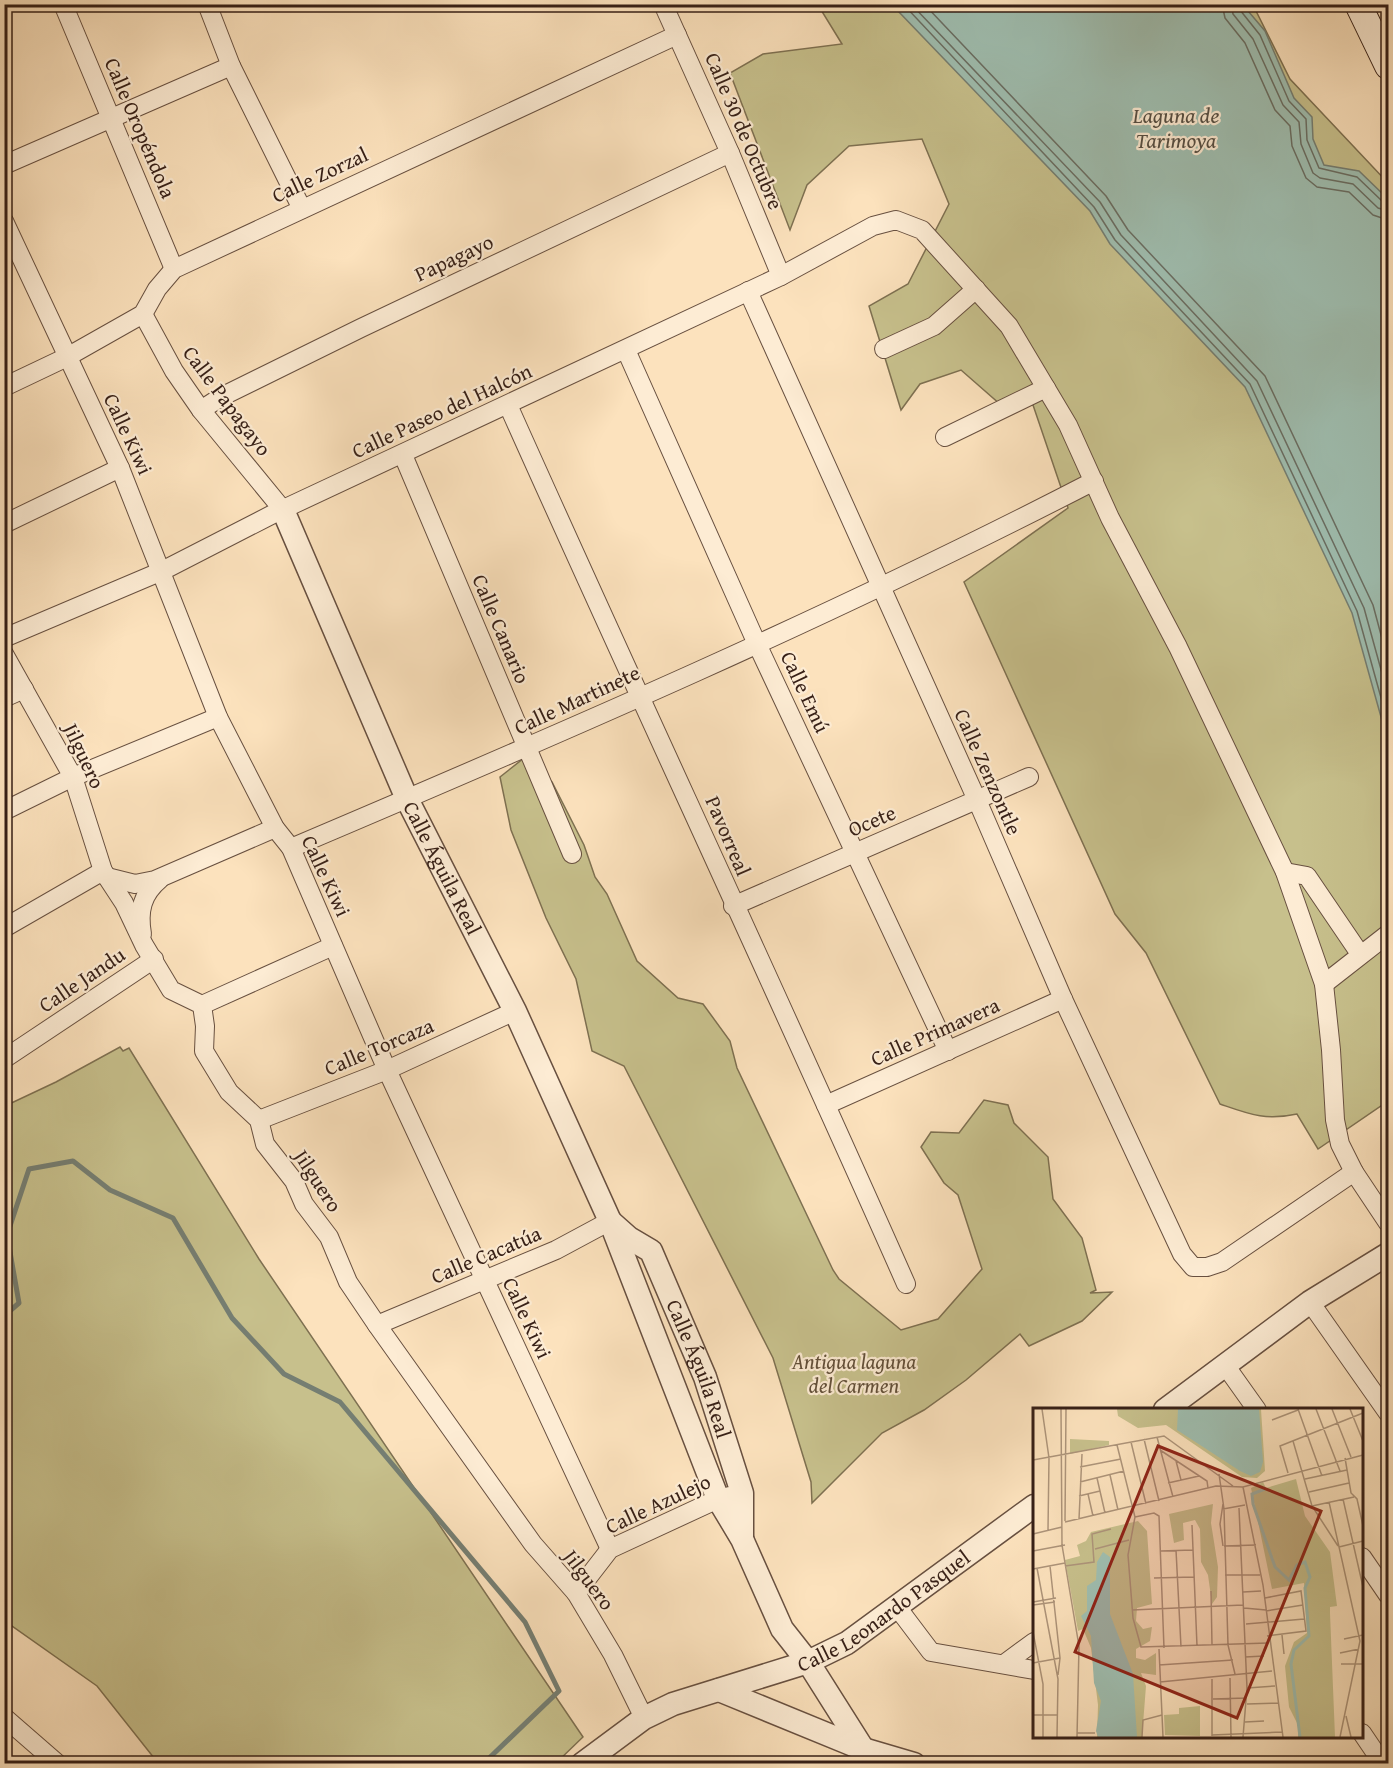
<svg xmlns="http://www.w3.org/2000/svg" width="1393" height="1768" font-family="'Gentium Book Plus',serif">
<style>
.green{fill:#c7c08c;stroke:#7e7051;stroke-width:1.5}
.water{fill:#9fbeb0;stroke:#757e72;stroke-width:1.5}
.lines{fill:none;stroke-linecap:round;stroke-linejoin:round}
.shore{stroke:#6a6e63;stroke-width:1.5}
.stream{stroke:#757e72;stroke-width:5}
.minor-casing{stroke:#685040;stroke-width:20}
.tertiary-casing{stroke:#685040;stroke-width:25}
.secondary-casing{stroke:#361f16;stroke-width:28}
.minor{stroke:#fdecd4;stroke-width:18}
.tertiary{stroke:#fdecd4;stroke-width:22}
.secondary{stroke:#fdecd4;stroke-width:26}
.labels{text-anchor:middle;stroke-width:4.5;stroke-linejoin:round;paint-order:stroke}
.street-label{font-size:21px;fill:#361f16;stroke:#fdecd4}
.park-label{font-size:21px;font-style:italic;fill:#624f39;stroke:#fdecd4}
.water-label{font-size:22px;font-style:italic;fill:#564f44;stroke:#fdecd4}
.inset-river{fill:none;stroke:#9fbeb0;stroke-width:3}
.inset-road{fill:none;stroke:#ad947a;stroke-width:1.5}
.view{fill:#8f2418;fill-opacity:0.15;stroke:#8f2418;stroke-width:3}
.inset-edge{fill:none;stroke:#361f16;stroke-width:3}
</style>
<rect width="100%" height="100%" fill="#fce2bd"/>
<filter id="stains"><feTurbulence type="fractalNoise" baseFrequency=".00333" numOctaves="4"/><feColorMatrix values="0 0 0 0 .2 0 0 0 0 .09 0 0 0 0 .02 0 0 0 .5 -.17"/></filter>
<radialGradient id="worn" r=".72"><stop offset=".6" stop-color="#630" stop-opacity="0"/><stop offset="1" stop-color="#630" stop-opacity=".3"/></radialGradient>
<g class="green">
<path d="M 818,5 L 1253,5 L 1290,79 L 1388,183 L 1388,1101 L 1318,1149 L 1297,1114 C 1265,1121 1249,1114 1220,1104 L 1146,953 L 1115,914 L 964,582 L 1068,508 L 1033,405 L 1001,405 L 961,370 L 920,384 L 901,410 L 869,306 L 908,284 L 949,204 L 922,139 L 849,146 L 807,185 L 790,230 L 730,73 L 763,54 L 842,44 Z"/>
<polygon points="524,758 552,782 584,845 595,877 607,894 637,961 678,998 703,1004 730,1041 737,1068 833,1270 839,1279 901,1330 938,1319 982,1269 958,1195 944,1183 921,1147 931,1132 959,1133 984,1100 1008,1105 1014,1123 1048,1157 1053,1199 1082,1238 1096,1290 1090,1293 1112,1292 1082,1321 1029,1346 1020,1334 966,1380 924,1410 882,1433 812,1503 811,1482 773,1358 624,1066 592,1051 576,979 546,918 511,830 500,777"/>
<polygon points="120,1047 123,1051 129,1048 259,1259 583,1737 556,1763 158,1763 97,1686 5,1621 5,1106 56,1082"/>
</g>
<polygon class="water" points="896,5 1243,5 1265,31 1294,98 1312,117 1313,139 1324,165 1359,171 1388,199 1388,742 1352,613 1245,387 1110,244 1090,211 899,12"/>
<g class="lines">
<g class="shore">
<polyline points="903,4 1094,207 1115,240 1250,384 1357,611 1388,723"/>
<polyline points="911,4 1100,202 1121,235 1257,381 1364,608 1388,695"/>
<polyline points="924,4 1106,196 1128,230 1265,376 1373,605 1388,661"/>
<polyline points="1222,4 1225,18 1245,43 1275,110 1290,126 1292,146 1306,178 1317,187 1349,192 1373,215 1388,220"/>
<polyline points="1231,4 1233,14 1253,39 1283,105 1299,122 1301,144 1313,173 1320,178 1353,184 1378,208 1388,211"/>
<polyline points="1239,4 1240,10 1260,35 1289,101 1306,119 1307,140 1319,168 1357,177 1382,201 1388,203"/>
</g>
<polyline class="stream" points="4,1316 19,1303 7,1235 29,1169 73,1161 110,1190 173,1218 232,1318 284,1374 340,1402 525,1622 559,1691 483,1764"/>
<defs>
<g id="minor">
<polyline points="63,4 174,269"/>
<polyline points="207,4 231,66 302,209"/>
<polyline points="663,4 730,153 781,276"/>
<polyline points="4,165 231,66"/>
<polyline points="4,221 120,468 218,717 275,828 291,848 387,1070 610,1549"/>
<polyline points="748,291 977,800 1063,999 1182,1254 1193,1267 1207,1267 1222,1262 1354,1172"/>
<polyline points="143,314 174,371 201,410 283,510"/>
<polyline points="884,349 934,326 976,289"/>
<polyline points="626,350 757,644 948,1051"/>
<polyline points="4,387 67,357 143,314 157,289 174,269 677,35"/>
<path d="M 508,405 C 639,698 776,990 906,1284"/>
<polyline points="201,410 221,397 361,328 730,153"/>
<polyline points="945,437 1046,388"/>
<polyline points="403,455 572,854"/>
<polyline points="4,524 120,468"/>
<polyline points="4,638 162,571 275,513 781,276 873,226 896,220 922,230 1009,326 1068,425 1110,518 1178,647 1285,872 1324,984 1331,1050 1335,1120 1340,1144 1354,1172 1388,1223"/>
<polyline points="4,654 73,777 103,871 124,903 144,945 171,990 202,1005 205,1026 204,1051 229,1092 259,1120 265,1144 294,1181 304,1204 329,1237 348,1282 377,1325 533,1544 576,1593 613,1655 644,1718"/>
<polyline points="4,698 24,689"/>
<polyline points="4,811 73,777 218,717"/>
<path d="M 291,848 C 562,733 833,616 1094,481"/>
<polyline points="1285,872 1307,876 1360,954"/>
<polyline points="107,877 135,884 155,880 275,828"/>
<polyline points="733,906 1029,777"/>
<polyline points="4,928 103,871"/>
<path d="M 142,934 C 138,911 142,894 160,879"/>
<polyline points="1324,984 1388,934"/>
<polyline points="202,1005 333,946"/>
<polyline points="4,1059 154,959"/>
<polyline points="826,1105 1063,999"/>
<polyline points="259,1120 387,1070 515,1011"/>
<polyline points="1310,1302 1388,1413"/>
<polyline points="377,1325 556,1250 610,1221"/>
<polyline points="1225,1365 1257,1410"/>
<polyline points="1362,1557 1388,1595"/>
<polyline points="576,1593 610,1549 718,1499 730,1496"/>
<polyline points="897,1607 931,1652 1034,1670"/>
<polyline points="1004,1664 1034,1642"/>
<polyline points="4,1717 58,1764"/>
<polyline points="1362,1733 1383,1764"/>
</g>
<g id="tertiary">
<path id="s1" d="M 283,510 L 407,799 L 515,1011 L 610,1221 L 718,1499 L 742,1539 L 782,1629 L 808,1662 L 863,1749"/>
<path id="s2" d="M 611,1222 L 629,1238 L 651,1251 L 705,1377 L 742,1493 L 742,1538"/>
<polyline points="1165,1410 1310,1302 1388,1254"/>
<polyline points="719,1690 863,1749 914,1764"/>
<path id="s3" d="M 582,1764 L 644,1718 L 673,1704 L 808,1662 L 847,1643 L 1034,1506"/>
</g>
<polyline id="secondary" points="1358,4 1388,66"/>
</defs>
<use href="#minor" class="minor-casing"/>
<use href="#tertiary" class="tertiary-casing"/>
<use href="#secondary" class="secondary-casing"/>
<use href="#minor" class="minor"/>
<use href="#tertiary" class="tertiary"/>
<use href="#secondary" class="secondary"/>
</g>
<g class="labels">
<g class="street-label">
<text transform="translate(140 128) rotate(67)" y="7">Calle Oropéndola</text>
<text transform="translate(744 131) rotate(67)" y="7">Calle 30 de Octubre</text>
<text transform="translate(320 175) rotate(-25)" y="7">Calle Zorzal</text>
<text transform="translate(454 258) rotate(-25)" y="7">Papagayo</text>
<text transform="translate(227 401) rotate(53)" y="7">Calle Papagayo</text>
<text transform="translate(442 411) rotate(-25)" y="7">Calle Paseo del Halcón</text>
<text transform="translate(128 434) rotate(65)" y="7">Calle Kiwi</text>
<text transform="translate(501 629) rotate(67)" y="7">Calle Canario</text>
<text transform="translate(805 692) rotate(65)" y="7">Calle Emú</text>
<text transform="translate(577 700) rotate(-25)" y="7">Calle Martinete</text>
<text transform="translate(84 756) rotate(65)" y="7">Jilguero</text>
<text transform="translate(988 772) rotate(66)" y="7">Calle Zenzontle</text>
<text transform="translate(872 821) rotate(-23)" y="7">Ocete</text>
<text transform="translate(728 836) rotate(67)" y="7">Pavorreal</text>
<text dy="7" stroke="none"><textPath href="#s1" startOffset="392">Calle Águila Real</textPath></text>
<text transform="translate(326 876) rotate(65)" y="7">Calle Kiwi</text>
<text transform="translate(82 980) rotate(-34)" y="7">Calle Jandu</text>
<text transform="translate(935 1032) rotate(-24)" y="7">Calle Primavera</text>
<text transform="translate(379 1047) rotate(-23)" y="7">Calle Torcaza</text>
<text transform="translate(318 1181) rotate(57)" y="7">Jilguero</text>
<text transform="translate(486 1255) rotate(-23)" y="7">Calle Cacatúa</text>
<text transform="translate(527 1318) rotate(65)" y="7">Calle Kiwi</text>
<text dy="7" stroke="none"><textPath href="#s2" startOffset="177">Calle Águila Real</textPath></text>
<text transform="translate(658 1504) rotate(-25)" y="7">Calle Azulejo</text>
<text transform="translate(589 1580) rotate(53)" y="7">Jilguero</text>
<text dy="7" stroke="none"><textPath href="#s3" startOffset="342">Calle Leonardo Pasquel</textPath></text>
</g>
<g class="park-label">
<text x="854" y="1369">Antigua laguna<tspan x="854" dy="24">del Carmen</tspan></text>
</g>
<g class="water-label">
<text x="1176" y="123">Laguna de<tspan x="1176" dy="25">Tarimoya</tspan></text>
</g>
</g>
<g transform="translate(1033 1408)">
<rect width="330" height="330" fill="#fce2bd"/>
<path d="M 84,1 L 228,1 L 232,63 L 224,70 L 209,69 L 133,17 L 105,20 L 85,8 ZM 37,31 L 76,33 L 76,37 L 37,46 ZM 263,71 L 272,108 L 297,144 L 304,198 L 297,199 L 297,205 L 302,329 L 265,329 L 265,317 L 256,299 L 252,258 L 261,234 L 274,225 L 271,175 L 239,181 L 218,80 L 230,74 L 233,80 ZM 180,96 L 178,115 L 185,159 L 184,189 L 179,196 L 175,167 L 168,154 L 167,121 L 162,112 L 150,115 L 151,132 L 141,135 L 136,106 ZM 105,113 L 114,123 L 119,196 L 104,200 L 103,213 L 110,221 L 119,219 L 117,233 L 103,241 L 103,250 L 112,252 L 123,245 L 123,267 L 108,265 L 113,278 L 109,329 L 64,329 L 65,297 L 58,240 L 50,221 L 45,223 L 32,152 L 47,148 L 44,137 L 53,133 L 58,124 ZM 167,298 L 167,328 L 132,327 L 131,307 L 146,306 L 146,300 Z" fill="#c7c08c"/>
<path d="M 145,1 L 226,1 L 230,54 L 227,64 L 218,68 L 207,63 L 144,22 ZM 70,144 L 77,149 L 77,206 L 100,266 L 104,329 L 65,329 L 63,323 L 68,293 L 61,275 L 58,228 L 48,208 L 54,203 L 54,178 L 63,172 L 64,154 Z" fill="#9fbeb0"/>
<path class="inset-river" d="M 232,81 L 219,86 L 220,96 L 242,159 L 256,172 L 264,157 L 272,154 L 277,169 L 272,180 L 276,228 L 261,242 L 258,256 L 267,329"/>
<path class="inset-road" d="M 9,1 L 16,50 L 15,122M 28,1 L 29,137 L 46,238 L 44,329M 265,1 L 289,68M 283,1 L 307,63M 299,1 L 318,49M 317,1 L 330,33M 239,12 L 265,2M 124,29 L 140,89M 111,31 L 126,93M 260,33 L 279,98 L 305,138M 98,34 L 113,96M 84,37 L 102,109 L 95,147 L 100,210 L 108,239 L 235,235M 127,42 L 174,73 L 175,80M 312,50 L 318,85 L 324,91 L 330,118M 0,52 L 131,28 L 200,78M 143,53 L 148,72M 47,59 L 88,51M 255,65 L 247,38 L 330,5M 186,66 L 191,101 L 195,237 L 202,266M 77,67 L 85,102M 64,70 L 72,105M 272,71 L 314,62M 47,74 L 91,63M 135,75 L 166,68M 210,79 L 230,177 L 250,329M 276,84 L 316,75M 55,86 L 60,108M 46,88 L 67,83M 310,91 L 330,179M 296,94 L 327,233 L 307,329M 190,96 L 187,116 L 190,138M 279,98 L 321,89M 206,100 L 214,280 L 210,329M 190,101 L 212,97M 102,109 L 121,105 L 126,108 L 131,240M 46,111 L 49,46M 32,113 L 33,1M 32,114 L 183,78 L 210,79 L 330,47M 159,117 L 164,238M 0,126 L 29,119M 191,138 L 223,137M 306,139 L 330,133M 62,141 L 96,132M 143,142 L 148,239M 0,143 L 32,137M 127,143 L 160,142M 17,158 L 27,250 L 25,267M 32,158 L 61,154 L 59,126 L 78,121M 4,160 L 25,271 L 24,329M 0,161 L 32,155M 192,167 L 227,167M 121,170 L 161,169M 178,183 L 179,237M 210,184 L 228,183M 232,190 L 268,183 L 273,223 L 234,228M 0,194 L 23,190M 0,197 L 22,194M 211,200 L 233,202M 99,202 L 210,197M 233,203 L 270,197M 213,216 L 271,211M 0,224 L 10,276 L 10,329M 249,227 L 251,246M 311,231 L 330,227M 126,241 L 130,329M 307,245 L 326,241M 212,249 L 231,248M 0,255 L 27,250M 308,256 L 330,256M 126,257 L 200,252M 197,270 L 198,329M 127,274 L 239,263M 214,280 L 242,278M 180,291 L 214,290M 214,296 L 245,295M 0,307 L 24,307M 313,308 L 318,329M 212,314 L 231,313M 44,325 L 62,325M 179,327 L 249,324M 179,328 L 179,271M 109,329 L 110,312 L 129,307"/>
<path class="view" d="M 125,38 L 288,103 L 204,310 L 42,244 Z"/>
<rect width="330" height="330" class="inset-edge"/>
</g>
<rect width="1393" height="1768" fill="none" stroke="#fce2bd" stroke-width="24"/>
<rect x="6" y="6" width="1381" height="1756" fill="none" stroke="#361f16" stroke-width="3"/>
<rect x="12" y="12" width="1369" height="1744" fill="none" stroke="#361f16" stroke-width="1.5"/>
<rect width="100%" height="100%" filter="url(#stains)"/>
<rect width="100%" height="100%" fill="url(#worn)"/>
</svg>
